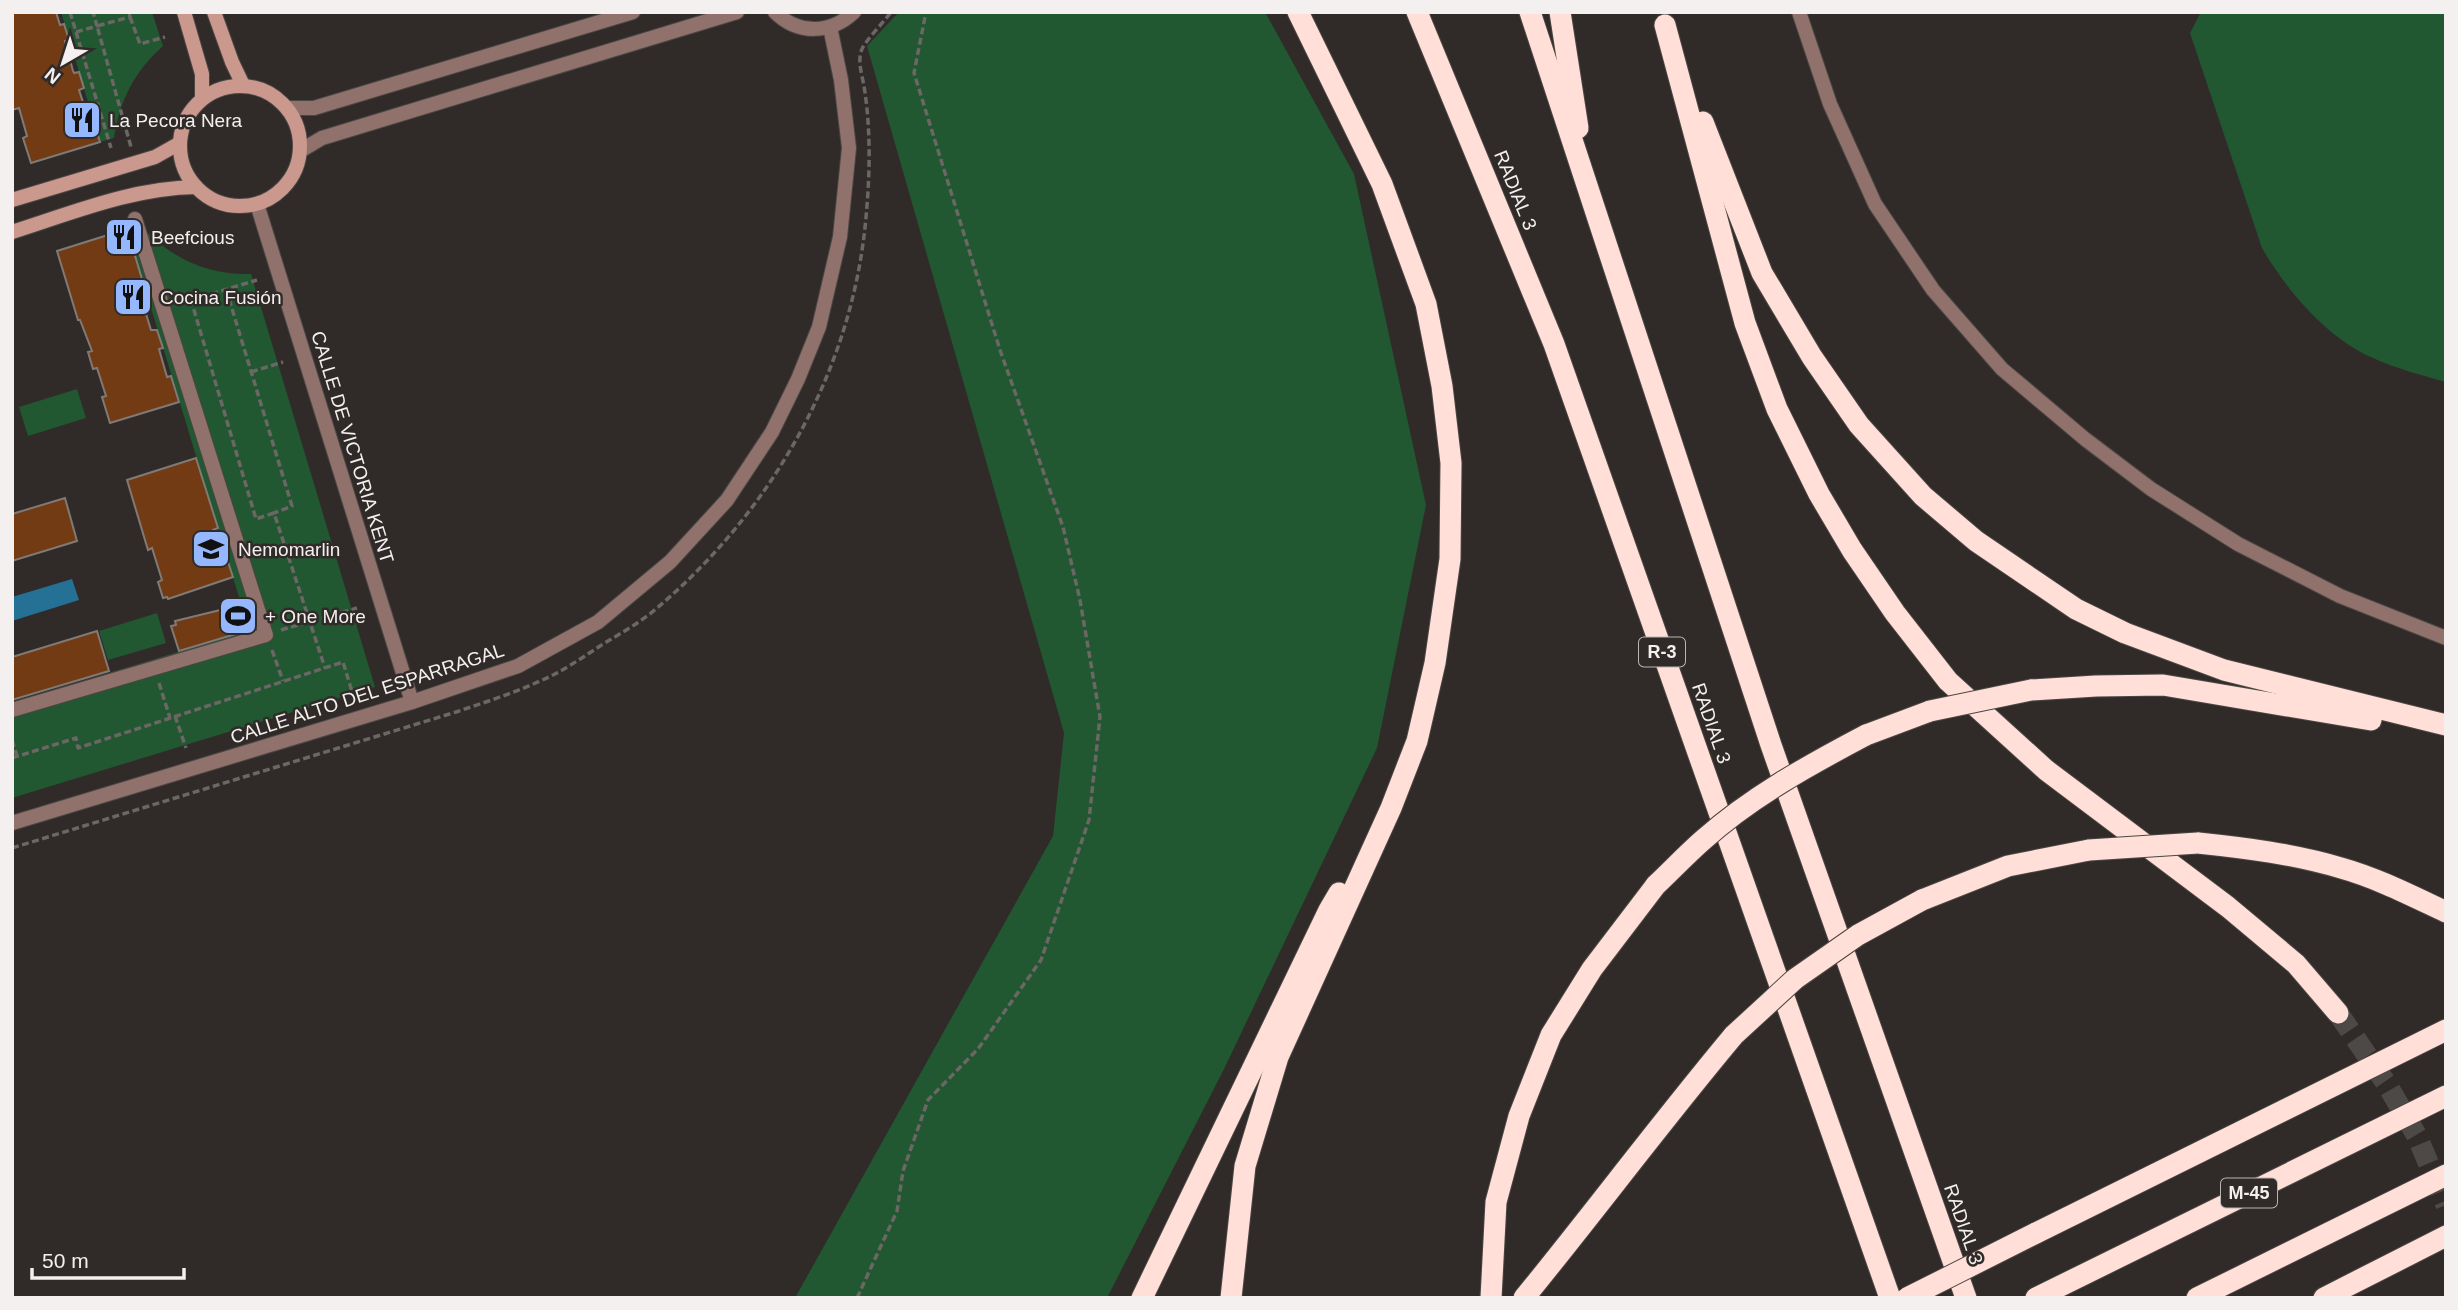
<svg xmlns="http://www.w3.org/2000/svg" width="2458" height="1310" font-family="Helvetica,sans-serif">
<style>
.green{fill:#215731}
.water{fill:#257095}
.building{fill:#733b14;stroke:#807a77;stroke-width:2}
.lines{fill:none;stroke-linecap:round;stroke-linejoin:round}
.motorway-tunnel{stroke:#4d4946;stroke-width:21;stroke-dasharray:21 10;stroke-linecap:butt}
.pedestrian-casing{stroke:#4b4744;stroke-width:16}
.minor-casing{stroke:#4b4744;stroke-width:16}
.tertiary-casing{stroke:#4b4744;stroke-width:16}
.secondary-casing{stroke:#4b4744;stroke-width:16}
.motorway-casing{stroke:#4b4744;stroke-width:23}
.path{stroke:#6b6764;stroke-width:3.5;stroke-dasharray:7 3.5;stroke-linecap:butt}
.pedestrian{stroke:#91716b;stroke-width:14}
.minor{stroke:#91716b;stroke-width:14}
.tertiary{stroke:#91716b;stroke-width:14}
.secondary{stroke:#cb988e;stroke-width:14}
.motorway{stroke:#ffdfd8;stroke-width:21}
.motorway-bridge-casing{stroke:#4b4744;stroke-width:23;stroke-linecap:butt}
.motorway-bridge{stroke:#ffdfd8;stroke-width:21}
.labels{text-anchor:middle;stroke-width:5;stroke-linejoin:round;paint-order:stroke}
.shield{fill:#302b28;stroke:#b9b5b3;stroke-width:2}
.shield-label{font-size:18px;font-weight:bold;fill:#f4f0ef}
.poi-label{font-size:19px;fill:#f4f0ef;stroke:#302b28;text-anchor:start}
.street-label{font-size:19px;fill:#f4f0ef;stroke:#302b28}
</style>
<rect width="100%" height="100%" fill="#302b28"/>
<g class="green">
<path d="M 61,12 L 152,12 L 163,46 C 134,72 120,100 114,138 L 100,142 Z"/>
<polygon points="899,12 1265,12 1354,174 1426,505 1377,748 1224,1069 1107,1298 795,1298 1053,836 1064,733 867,46"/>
<path d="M 2201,12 L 2446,12 L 2446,382 C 2421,375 2397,369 2373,358 C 2327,338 2287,291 2262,248 L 2190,33 Z"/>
<path d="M 140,225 C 171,258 206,275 251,274 L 375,687 L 12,798 L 12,703 L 249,630 L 127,229 Z"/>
<polygon points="77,389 86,418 28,436 19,407"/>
<polygon points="157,613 166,643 108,660 99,631"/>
</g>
<polygon class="water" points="72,579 79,600 12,621 12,597"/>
<g class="building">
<polygon points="12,12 56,12 60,25 64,24 69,40 65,41 73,71 74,73 79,72 84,88 79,90 88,117 92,116 100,142 31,163 23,138 27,136 19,108 12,110"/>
<polygon points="127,229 148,299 144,301 143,304 151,330 157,330 163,348 159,349 167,377 171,376 179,402 110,423 102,397 106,396 97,368 93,369 88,352 92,351 80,320 78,320 57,251"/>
<polygon points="196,458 218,528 213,530 213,533 221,560 227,559 233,577 168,599 167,597 163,598 158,582 162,580 152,548 148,550 127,480"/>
<polygon points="65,498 77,541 12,561 12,514"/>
<polygon points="241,605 249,630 179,651 171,626 176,625 175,621"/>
<polygon points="97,631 109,671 12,700 12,657"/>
</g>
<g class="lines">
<polyline class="motorway-tunnel" points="2338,1013 2386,1083 2417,1136 2446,1205"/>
<defs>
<polyline id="pedestrian" points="12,710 266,635 135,219"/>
<g id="minor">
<path d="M 775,12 C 798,35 831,34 854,12"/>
<polyline points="287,108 314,108 633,12"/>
<polyline points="300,151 322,138 737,12"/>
<polyline points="412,702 518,666 598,622 670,562 727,500 772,432 798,379 819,327 840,237 849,148 841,80 830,27"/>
</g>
<g id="tertiary">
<polyline points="1799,12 1830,104 1875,204 1933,290 2002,369 2085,439 2151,489 2238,544 2340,596 2446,638"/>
<polyline points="12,823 412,702 257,204"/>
</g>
<g id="secondary">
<polyline points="184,12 202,74 202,98"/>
<polyline points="214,12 232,62 243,85"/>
<circle cx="240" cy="146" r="60"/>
<polyline points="12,200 155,157 180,143"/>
<path d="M 12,232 C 72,213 132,188 196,187"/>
</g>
<g id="motorway">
<polyline points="1417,12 1554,344 1890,1298"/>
<polyline points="1530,12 1771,745 1966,1298"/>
<polyline points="1560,12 1578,128"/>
<polyline points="1665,25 1745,323 1777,409 1819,494 1852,550 1895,613 1948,681 2046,770 2228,907 2296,964 2338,1013"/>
<polyline points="1703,122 1762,273 1812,357 1859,425 1923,496 1976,541 2076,609 2125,633 2224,670 2446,725"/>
<polyline points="2031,690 2096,686 2163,685 2371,720"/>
<polyline points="1866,735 1930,711"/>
<path d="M 2198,843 C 2246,848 2294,854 2341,868 C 2377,878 2412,896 2446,912"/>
<polyline points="1922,900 2008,866 2089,850"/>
<polyline points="2036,1233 2446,1030"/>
<polyline points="1142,1298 1329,910 1339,893"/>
<polyline points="1231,1298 1245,1166 1278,1057 1391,808 1417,741 1435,663 1450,559 1451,463 1442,386 1426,304 1382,184 1298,12"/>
<polyline points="1491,1298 1496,1202 1519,1116 1551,1035 1592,969 1656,885"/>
<path d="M 1524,1298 C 1595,1211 1662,1121 1734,1035"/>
<polyline points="2036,1298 2446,1096"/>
<polyline points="2197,1298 2446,1175"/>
<polyline points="2324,1298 2446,1236"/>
</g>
</defs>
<use href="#pedestrian" class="pedestrian-casing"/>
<use href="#minor" class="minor-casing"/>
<use href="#tertiary" class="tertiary-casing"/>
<use href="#secondary" class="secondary-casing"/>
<use href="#motorway" class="motorway-casing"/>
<g class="path">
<polyline points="70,12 111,148"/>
<polyline points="129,12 130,17 97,26 131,147"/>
<polyline points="130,17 140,44 165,37"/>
<polyline points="76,32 97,26 93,12"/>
<polyline points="226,289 292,506 274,513"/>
<polyline points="191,300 257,280"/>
<polyline points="180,303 191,300 256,519 274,513 325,668"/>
<polyline points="251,372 283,362"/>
<polyline points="281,630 357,608"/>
<polyline points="272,650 283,681"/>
<polyline points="159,683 170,718"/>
<polyline points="175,716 186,748"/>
<polyline points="12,740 17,756"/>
<polyline points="12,758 76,738 78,748 343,662 354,698"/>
<path d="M 12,848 L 456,712 C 489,701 523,690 555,674 C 570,666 585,656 600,646 C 619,634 640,623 657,608 C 772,511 853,369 866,217 C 870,174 871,129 864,86 C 862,75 857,60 862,49 C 866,40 884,22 891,12"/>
<polyline points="857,1298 897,1211 903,1171 928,1100 978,1049 1041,960 1089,820 1100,717 1080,600 1063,527 1000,350 914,73 926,12"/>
</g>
<use href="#pedestrian" class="pedestrian"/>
<use href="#minor" class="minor"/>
<use href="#tertiary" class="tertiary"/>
<use href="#secondary" class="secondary"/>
<use href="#motorway" class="motorway"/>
<defs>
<g id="motorway-bridge">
<polyline points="1930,711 2031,690"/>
<polyline points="2089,850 2198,843"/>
<path d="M 1656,885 C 1672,870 1687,854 1703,840 C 1751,797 1809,765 1866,735"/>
<polyline points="1734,1035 1795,979 1858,935 1922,900"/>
<polyline points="1907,1298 2036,1233"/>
</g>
</defs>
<use href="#motorway-bridge" class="motorway-bridge-casing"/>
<use href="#motorway-bridge" class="motorway-bridge"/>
</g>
<defs>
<symbol id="restaurant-square" viewBox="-11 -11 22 22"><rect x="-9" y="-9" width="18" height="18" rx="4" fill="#95b7fd" stroke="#302b28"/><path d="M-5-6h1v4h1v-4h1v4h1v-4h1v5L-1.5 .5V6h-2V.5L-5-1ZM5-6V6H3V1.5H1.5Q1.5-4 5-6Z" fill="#111"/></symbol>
<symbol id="school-square" viewBox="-11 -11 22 22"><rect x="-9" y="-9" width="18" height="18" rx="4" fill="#95b7fd" stroke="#302b28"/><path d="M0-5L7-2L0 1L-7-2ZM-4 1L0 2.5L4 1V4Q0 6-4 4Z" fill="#111"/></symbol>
<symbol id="stadium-square" viewBox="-11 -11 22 22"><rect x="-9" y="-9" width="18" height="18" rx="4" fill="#95b7fd" stroke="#302b28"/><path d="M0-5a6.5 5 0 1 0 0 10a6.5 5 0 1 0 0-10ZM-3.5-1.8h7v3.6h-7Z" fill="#111"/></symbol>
</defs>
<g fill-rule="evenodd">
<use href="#restaurant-square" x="60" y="98" width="44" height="44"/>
<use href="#restaurant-square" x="102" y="215" width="44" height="44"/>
<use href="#restaurant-square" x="111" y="275" width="44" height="44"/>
<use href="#school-square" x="189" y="527" width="44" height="44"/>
<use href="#stadium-square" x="216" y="594" width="44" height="44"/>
</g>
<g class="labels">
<g class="shield">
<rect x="1639" y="637.5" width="46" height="29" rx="5"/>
<rect x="2221" y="1178.5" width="56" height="29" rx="5"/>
</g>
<g class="shield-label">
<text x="1662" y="658">R-3</text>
<text x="2249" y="1199">M-45</text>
</g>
<g class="poi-label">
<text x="109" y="127">La Pecora Nera</text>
<text x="151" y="244">Beefcious</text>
<text x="160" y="304">Cocina Fusión</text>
<text x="238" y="556">Nemomarlin</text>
<text x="265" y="623">+ One More</text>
</g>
<g class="street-label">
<text transform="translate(1516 190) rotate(68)" y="7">RADIAL 3</text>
<text transform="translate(353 447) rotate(73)" y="7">CALLE DE VICTORIA KENT</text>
<text transform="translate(367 693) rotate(-18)" y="7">CALLE ALTO DEL ESPARRAGAL</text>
<text transform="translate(1712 723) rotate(71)" y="7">RADIAL 3</text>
<text transform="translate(1964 1224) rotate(71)" y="7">RADIAL 3</text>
</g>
</g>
<rect width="2458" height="1310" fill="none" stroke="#f4f0ef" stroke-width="28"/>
<g transform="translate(63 63) rotate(219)" stroke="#302b28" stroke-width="5" paint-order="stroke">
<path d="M0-5L12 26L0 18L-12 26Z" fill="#f4f0ef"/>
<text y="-10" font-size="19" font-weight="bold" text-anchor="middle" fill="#f4f0ef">N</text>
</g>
<path d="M32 1268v10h152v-10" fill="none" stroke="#f4f0ef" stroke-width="3.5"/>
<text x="42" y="1268" font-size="21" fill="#f4f0ef" stroke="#302b28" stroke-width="5" paint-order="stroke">50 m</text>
</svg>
